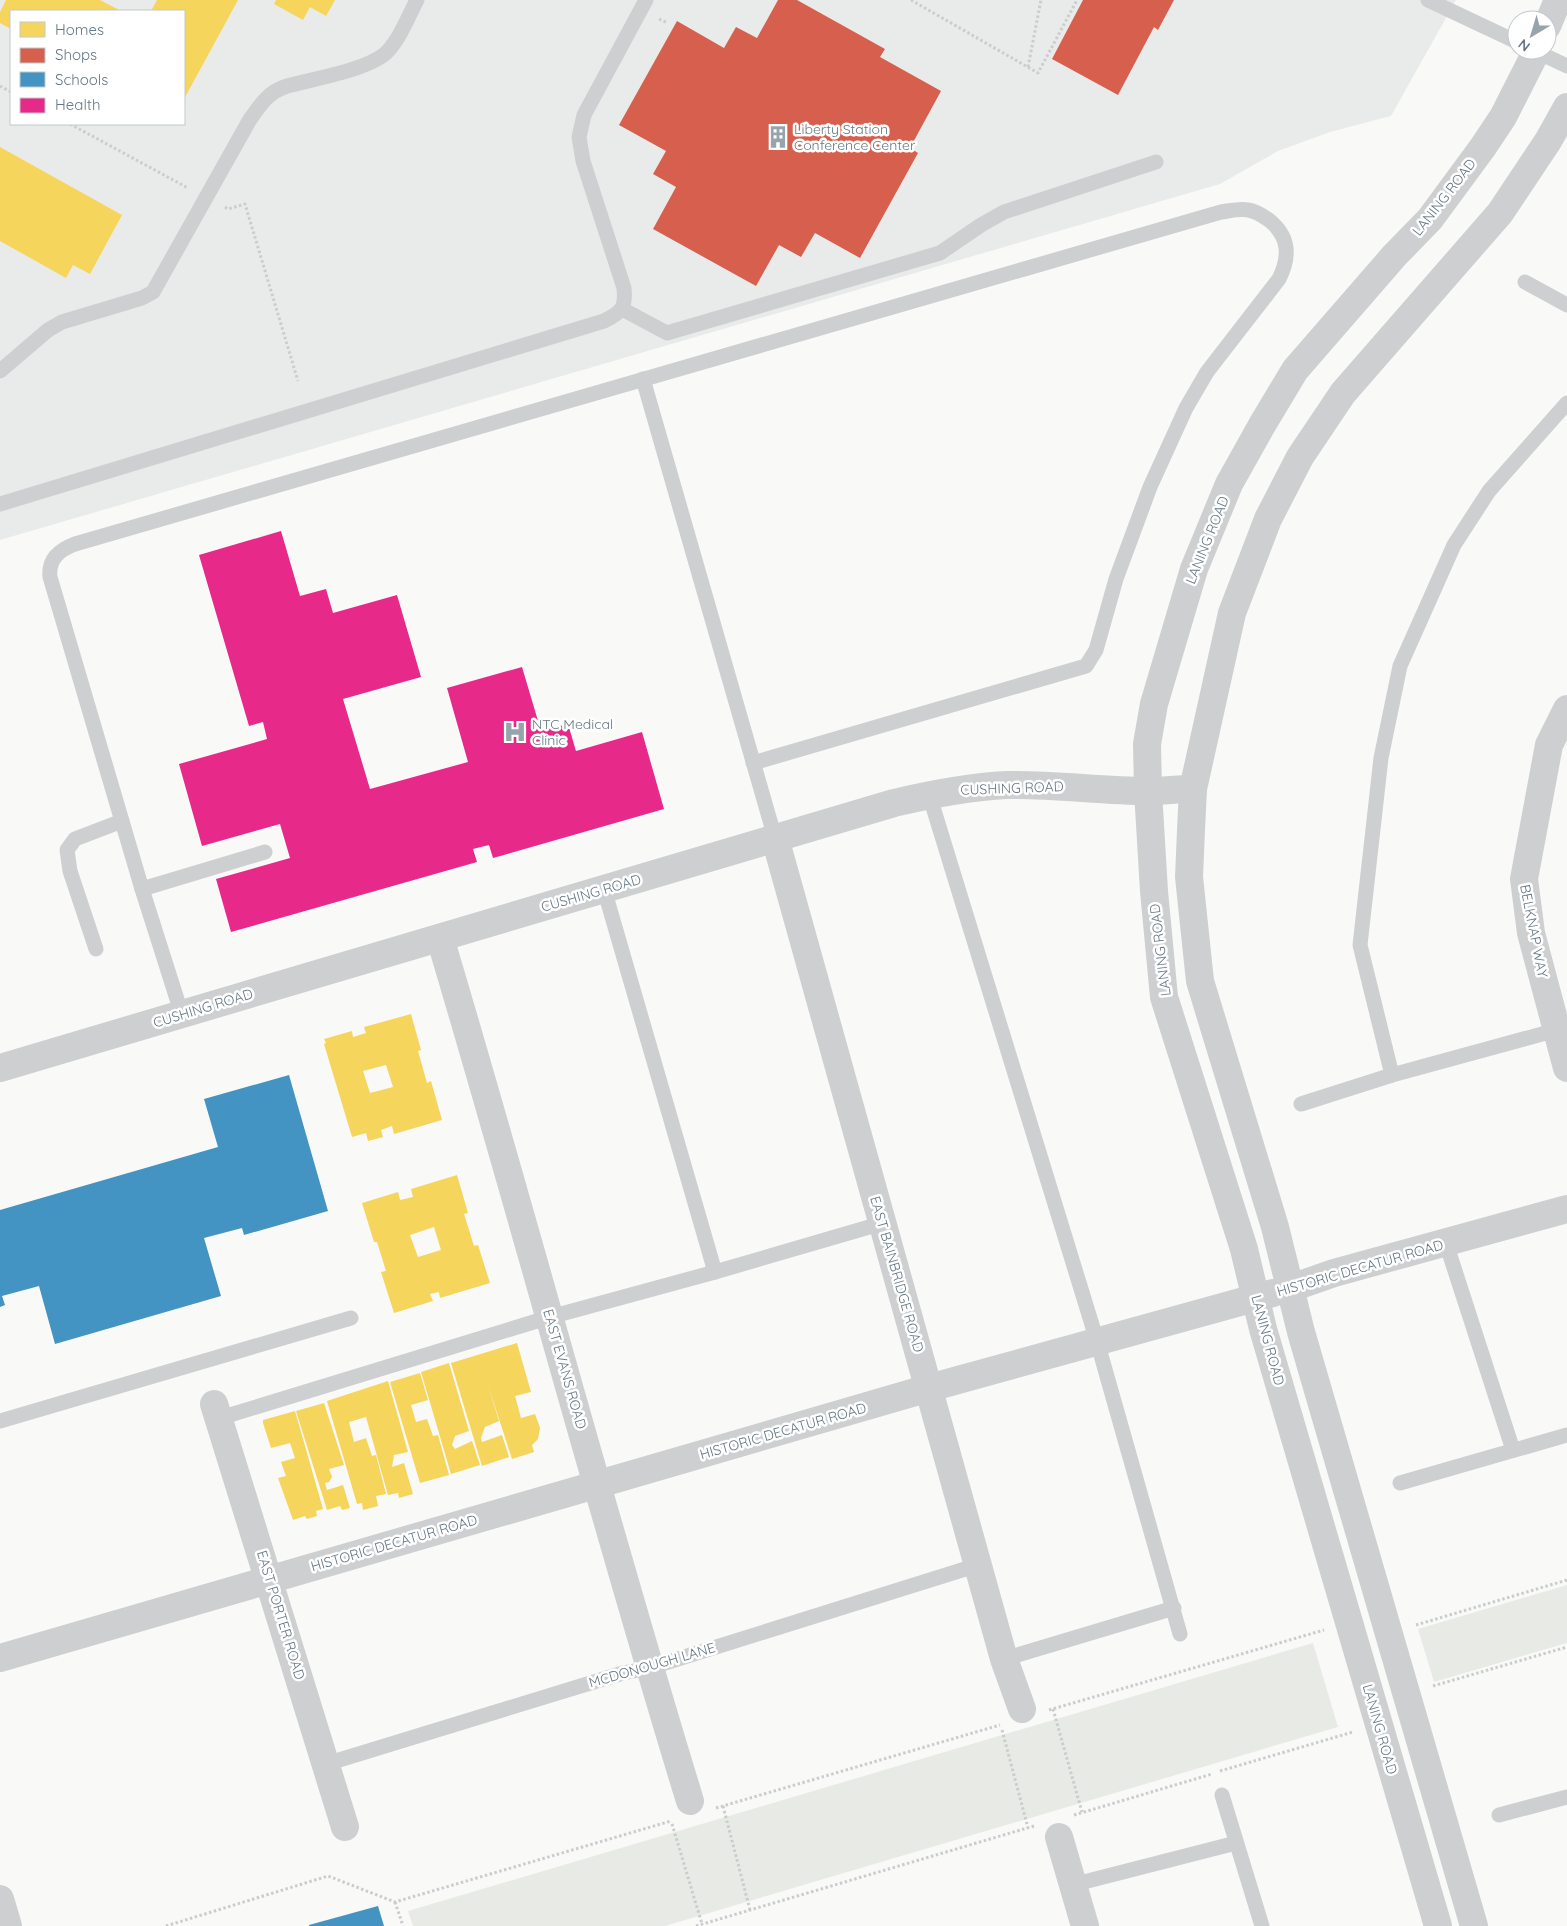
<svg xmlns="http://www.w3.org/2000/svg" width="1567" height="1926" font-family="Quicksand,sans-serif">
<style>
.built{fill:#e9ebea;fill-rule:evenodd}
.green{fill:#e8ebe5}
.homes{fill:#f6d55c;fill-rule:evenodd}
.shops{fill:#d6604d}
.schools{fill:#4393c3}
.health{fill:#e7298a}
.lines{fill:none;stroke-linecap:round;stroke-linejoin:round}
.path{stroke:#cbcccd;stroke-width:3;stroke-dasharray:2.5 2.5;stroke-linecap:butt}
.service{stroke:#cecfd0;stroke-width:15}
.minor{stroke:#cecfd0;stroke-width:28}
.tertiary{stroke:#cecfd0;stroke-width:28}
.labels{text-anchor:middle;stroke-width:5;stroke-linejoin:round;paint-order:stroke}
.poi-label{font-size:14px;fill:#647783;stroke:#fff;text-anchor:start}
.street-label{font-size:14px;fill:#647783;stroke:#fff}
</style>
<rect width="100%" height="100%" fill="#f9f9f8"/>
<path class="built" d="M 0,0 L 1456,0 L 1391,116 L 1330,132 L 1278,151 L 1220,184 L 0,540 ZM 11,11 L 184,11 L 184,124 L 11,124 Z"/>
<g class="green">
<polygon points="1567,1585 1567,1643 1434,1682 1418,1629"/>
<polygon points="1313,1643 1338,1727 665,1926 413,1926 408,1911"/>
</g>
<g class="homes">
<polygon points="6,0 100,0 121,11 11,11 11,29 0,23 0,12"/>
<polygon points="157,0 238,0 184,99 184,11 151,11"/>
<polygon points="276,0 335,0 326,16 310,7 303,20 274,4"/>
<polygon points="0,147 122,215 90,274 73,265 66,278 0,241"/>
<path d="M 411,1014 L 421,1050 L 418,1051 L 427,1083 L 431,1081 L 442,1120 L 394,1134 L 392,1126 L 381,1130 L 383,1137 L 368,1141 L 366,1133 L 352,1137 L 324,1044 L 326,1043 L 324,1039 L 352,1031 L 353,1037 L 366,1033 L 364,1027 ZM 386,1065 L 393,1087 L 370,1093 L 363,1071 Z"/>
<path d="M 457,1175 L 468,1213 L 464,1214 L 474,1246 L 478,1245 L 490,1283 L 440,1298 L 439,1292 L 430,1294 L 433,1301 L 394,1313 L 381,1272 L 386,1271 L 377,1242 L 374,1242 L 362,1203 L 398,1192 L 400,1200 L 413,1197 L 411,1189 ZM 434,1227 L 441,1250 L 418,1257 L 410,1235 Z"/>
<polygon points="517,1343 531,1392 515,1396 521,1418 535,1414 540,1428 538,1439 532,1445 534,1452 512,1459 488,1385 499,1421 485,1427 481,1438 482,1442 502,1435 509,1457 482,1466 451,1363"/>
<polygon points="449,1363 469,1431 455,1436 452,1445 455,1449 472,1441 480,1465 451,1474 421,1372"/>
<polygon points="420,1373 428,1400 411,1405 416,1422 427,1419 433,1436 438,1435 449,1475 420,1483 390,1382"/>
<polygon points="388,1381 408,1452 394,1455 392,1467 404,1463 413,1494 399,1498 398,1493 388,1495 366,1417 349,1422 354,1442 366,1438 372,1456 376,1455 386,1494 376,1496 378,1506 363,1510 362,1503 357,1504 327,1401"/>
<polygon points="324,1403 344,1465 329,1469 332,1477 329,1482 325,1483 327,1490 343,1485 350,1508 342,1510 340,1506 327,1510 296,1411"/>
<polygon points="295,1411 323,1509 316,1511 317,1516 307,1519 305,1516 293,1520 278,1478 286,1476 281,1462 295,1458 290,1443 271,1448 263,1423 263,1420"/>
</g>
<g class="shops">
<polygon points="778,0 797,0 885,49 880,57 941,91 910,148 918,153 860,258 815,233 801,257 779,245 756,286 653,229 676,187 653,174 666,151 619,125 677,21 724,48 736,27 757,38"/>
<polygon points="1083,0 1174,0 1158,30 1154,27 1118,95 1052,59"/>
</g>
<g class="schools">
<polygon points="289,1075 328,1211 244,1235 242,1228 204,1238 221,1296 55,1344 39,1286 2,1296 5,1305 0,1307 0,1210 218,1147 204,1099"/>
<polygon points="378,1906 384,1926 309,1926 309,1925"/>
</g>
<polygon class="health" points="281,531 300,596 326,589 333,613 397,595 421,677 343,699 370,789 468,762 447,688 522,667 541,731 568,724 576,751 642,732 664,809 493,858 489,845 473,849 477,862 231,932 216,879 290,858 280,824 202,846 179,764 267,739 263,722 249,726 199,555"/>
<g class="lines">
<g class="path">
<polyline points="911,0 1038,73 1077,0"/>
<polyline points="659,19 668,23"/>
<polyline points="1028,67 1041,0"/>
<polyline points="0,86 11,92"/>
<polyline points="70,124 188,188"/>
<polyline points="225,207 228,209 245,204 298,381"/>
<polyline points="1416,1625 1567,1580"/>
<polyline points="1433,1686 1567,1647"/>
<polyline points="1053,1709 1082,1812"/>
<polyline points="1049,1710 1324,1630"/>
<polyline points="1002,1730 1028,1828"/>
<polyline points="1220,1771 1353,1732"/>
<polyline points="723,1806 750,1910"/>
<polyline points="716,1808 1000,1725"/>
<polyline points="1074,1815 1212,1774"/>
<polyline points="672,1824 702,1924"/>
<polyline points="395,1902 403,1926"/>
<polyline points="166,1926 328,1876 395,1902 671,1821"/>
<polyline points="696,1926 1034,1826"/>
</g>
<g class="service">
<polyline points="1428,0 1517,42"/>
<polyline points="1533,50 1567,66"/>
<polyline points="1525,282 1567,305"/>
<polyline points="622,309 667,333 940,253 981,225 1004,212 1156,162"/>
<path d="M 0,371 L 48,330 L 62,322 L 142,298 L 153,292 L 249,121 C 260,105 268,92 287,86 C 313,79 367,70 386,53 C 400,39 408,17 417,0"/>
<polyline points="643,379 775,838"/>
<path d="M 0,504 L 604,321 C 622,312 626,308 624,288 L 583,161 L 579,137 L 584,115 L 646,0"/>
<polyline points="929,794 1097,1341 1180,1634"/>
<polyline points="142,889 265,852"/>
<polyline points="604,889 715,1272"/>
<polyline points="96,949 70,871 67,850 75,839 122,821"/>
<path d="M 182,1015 L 142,889 L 50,577 C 48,559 59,550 75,544 L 1221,212 C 1229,211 1240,208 1248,210 C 1256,211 1263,216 1269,220 C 1290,237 1290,257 1279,279 L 1207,372 L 1186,408 L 1150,487 L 1116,579 L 1096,650 L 1086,666 L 753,763"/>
<polyline points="1392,1075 1360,945 1381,758 1400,666 1454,545 1489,491 1567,403"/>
<polyline points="1301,1104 1392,1075 1564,1028"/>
<polyline points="1446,1243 1513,1450"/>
<polyline points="220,1418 550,1317 715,1272 883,1223"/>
<polyline points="0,1421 351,1318"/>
<polyline points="1400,1483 1567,1435"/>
<polyline points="1004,1659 1174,1608"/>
<polyline points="326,1764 623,1673 649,1668 978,1565"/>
<polyline points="1222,1795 1262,1926"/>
<polyline points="1499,1815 1567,1797"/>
<polyline points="1072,1885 1236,1843"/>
</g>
<g class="minor">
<polyline points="1567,709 1549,745 1524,879 1531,933 1567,1068"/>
<polyline points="775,838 1004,1659 1022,1709"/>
<path d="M 440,938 C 526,1225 602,1515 690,1801"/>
<polyline points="1291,1288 1334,1273 1567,1209"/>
<polyline points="214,1404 345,1827"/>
<polyline points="1059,1837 1085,1926"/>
</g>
<g class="tertiary">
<polyline points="1547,26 1558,0"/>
<path d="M 0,1068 L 894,803 C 932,794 968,787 1007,785 C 1054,784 1101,791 1148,791 C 1163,791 1178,789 1193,789"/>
<polyline points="0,1658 929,1388 1273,1293"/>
<polyline points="0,1899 8,1926"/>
<polyline points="1438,1926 1263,1329 1244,1249 1164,997 1154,891 1148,791 1147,744 1154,704 1194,569 1229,484 1262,425 1295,370 1394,256 1430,219 1483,147 1503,117 1537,50"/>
<polyline points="1474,1926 1301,1332 1275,1227 1200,981 1189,877 1191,830 1193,789 1232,613 1268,519 1300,457 1343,393 1500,213 1548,141 1567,107"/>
</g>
</g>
<defs>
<symbol id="building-bare" viewBox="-9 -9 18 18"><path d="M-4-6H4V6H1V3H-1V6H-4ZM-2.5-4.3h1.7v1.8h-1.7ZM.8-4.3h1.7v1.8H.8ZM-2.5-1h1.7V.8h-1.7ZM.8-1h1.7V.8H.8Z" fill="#98a4ac" stroke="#fff" stroke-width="2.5" paint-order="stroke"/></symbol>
<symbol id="hospital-bare" viewBox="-9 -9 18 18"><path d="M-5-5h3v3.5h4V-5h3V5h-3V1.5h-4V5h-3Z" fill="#98a4ac" stroke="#fff" stroke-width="2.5" paint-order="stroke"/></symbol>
</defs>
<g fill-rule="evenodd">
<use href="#building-bare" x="762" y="121" width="32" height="32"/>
<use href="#hospital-bare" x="499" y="716" width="32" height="32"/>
</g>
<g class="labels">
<g class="poi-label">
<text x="794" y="134">Liberty Station<tspan x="794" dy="16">Conference Center</tspan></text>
<text x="532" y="729">NTC Medical<tspan x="532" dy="16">Clinic</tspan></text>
</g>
<g class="street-label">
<text transform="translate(1444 197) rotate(-52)" y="5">LANING ROAD</text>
<text transform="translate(1207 540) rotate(-68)" y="5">LANING ROAD</text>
<text transform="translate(1012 788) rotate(-2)" y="5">CUSHING ROAD</text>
<text transform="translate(591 893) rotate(-16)" y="5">CUSHING ROAD</text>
<text transform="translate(1534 931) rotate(79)" y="5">BELKNAP WAY</text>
<text transform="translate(1160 950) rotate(-97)" y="5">LANING ROAD</text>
<text transform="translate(203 1008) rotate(-17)" y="5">CUSHING ROAD</text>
<text transform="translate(1360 1268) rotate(-16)" y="5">HISTORIC DECATUR ROAD</text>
<text transform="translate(897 1274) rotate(74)" y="5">EAST BAINBRIDGE ROAD</text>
<text transform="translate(1268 1340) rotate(75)" y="5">LANING ROAD</text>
<text transform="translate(565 1369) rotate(74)" y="5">EAST EVANS ROAD</text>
<text transform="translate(783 1431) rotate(-16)" y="5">HISTORIC DECATUR ROAD</text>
<text transform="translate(394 1543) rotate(-16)" y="5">HISTORIC DECATUR ROAD</text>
<text transform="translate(281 1615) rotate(73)" y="5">EAST PORTER ROAD</text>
<text transform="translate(652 1665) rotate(-16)" y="5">MCDONOUGH LANE</text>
<text transform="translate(1380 1729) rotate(74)" y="5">LANING ROAD</text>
</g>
</g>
<rect x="10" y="10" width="175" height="115" fill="#ffffff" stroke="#c1c9cd"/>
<rect x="20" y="22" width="25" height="15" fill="#f6d55c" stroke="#c1c9cd"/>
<text x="55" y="35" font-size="15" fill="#647783">Homes</text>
<rect x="20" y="48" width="25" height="15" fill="#d6604d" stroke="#c1c9cd"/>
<text x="55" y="60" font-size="15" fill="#647783">Shops</text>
<rect x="20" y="72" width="25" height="15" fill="#4393c3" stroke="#c1c9cd"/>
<text x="55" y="85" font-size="15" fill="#647783">Schools</text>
<rect x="20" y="98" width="25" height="15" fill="#e7298a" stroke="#c1c9cd"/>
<text x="55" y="110" font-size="15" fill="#647783">Health</text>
<g transform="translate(1532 35) rotate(218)"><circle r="24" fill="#ffffff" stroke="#c1c9cd"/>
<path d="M0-4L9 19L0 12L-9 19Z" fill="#98a4ac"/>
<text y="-8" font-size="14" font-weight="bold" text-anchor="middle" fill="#647783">N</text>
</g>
</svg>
